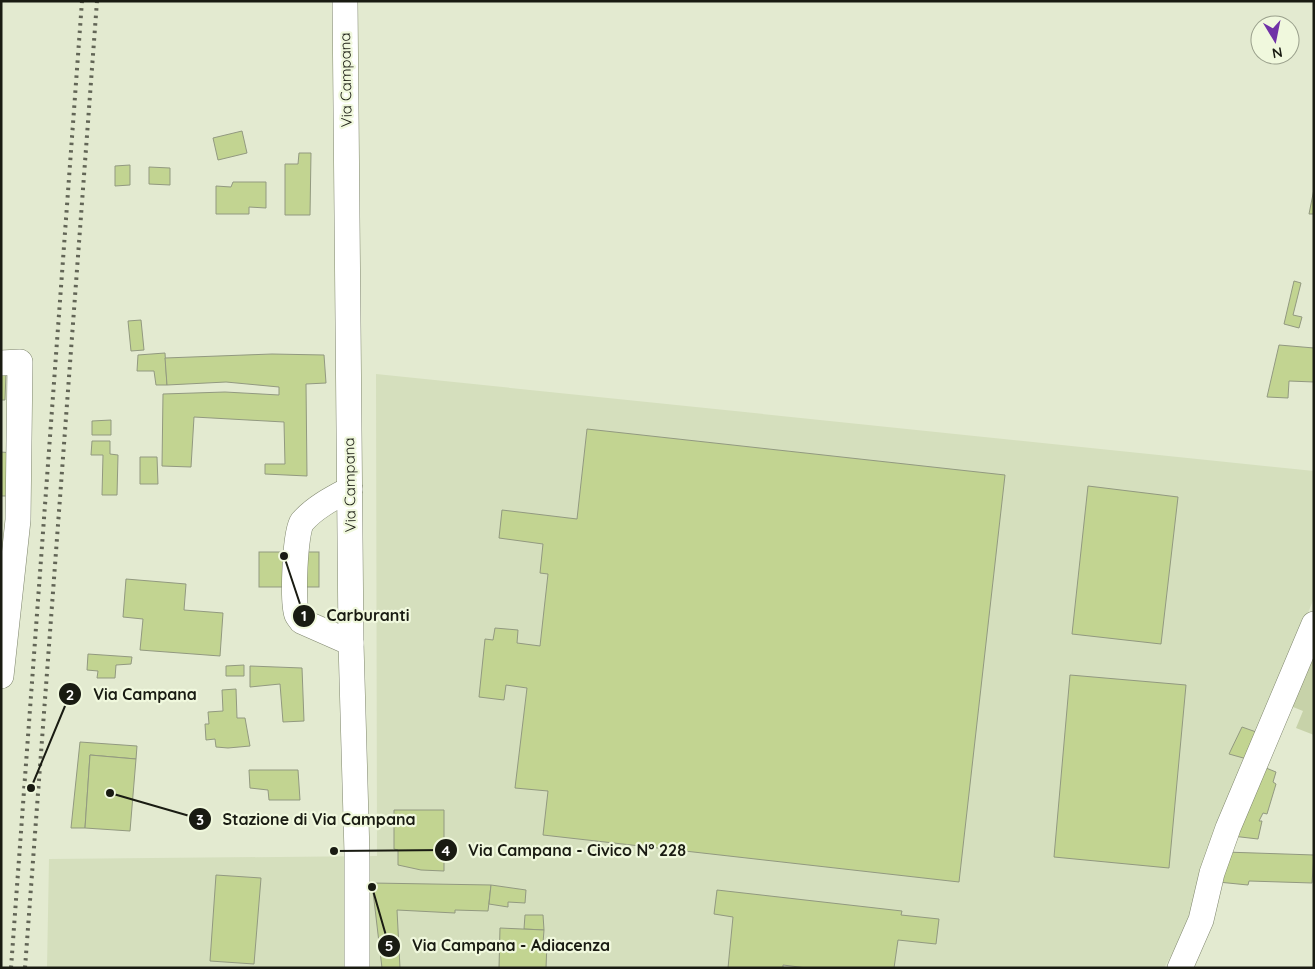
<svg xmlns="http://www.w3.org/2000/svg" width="1315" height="969" font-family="Quicksand,sans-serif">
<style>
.built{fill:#d5dfbd}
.green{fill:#c7d2a9}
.building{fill:#c2d491;stroke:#929980}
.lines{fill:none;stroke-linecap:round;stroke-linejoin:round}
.minor-casing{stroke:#7f866d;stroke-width:26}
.minor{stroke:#fff;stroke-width:25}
.rail{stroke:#626556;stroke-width:4;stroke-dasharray:2.5 5;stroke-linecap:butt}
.labels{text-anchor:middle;stroke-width:4.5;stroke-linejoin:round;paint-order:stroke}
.street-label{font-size:15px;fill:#191b12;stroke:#f0f8dd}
.leader{fill:none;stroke:#191b12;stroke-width:2}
.callout-dot{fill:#191b12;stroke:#f0f8dd;stroke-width:2}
.mark-label{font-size:15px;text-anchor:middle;font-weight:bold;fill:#fff}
.callout-label{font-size:16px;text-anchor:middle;font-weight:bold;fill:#191b12;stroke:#f0f8dd;stroke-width:4.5;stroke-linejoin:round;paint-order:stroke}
</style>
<rect width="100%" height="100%" fill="#e3ead0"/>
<polygon class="built" points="376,374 1314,471 1314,598 1259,733 1187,927 1164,968 47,968 49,859 377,856"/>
<polygon class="green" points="1314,643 1314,735 1296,728 1303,711 1288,705"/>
<g class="building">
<polygon points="242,131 247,153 218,160 213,138"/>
<polygon points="299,153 311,153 310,215 285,215 285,164 298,164"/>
<polygon points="130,165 130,185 115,186 115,166"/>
<polygon points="149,167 170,168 170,185 149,184"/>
<polygon points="233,182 266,182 266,208 249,207 249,214 216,214 216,186 231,187"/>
<polygon points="1314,189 1314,214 1309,214"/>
<polygon points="1294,281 1301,283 1293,315 1302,317 1299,328 1284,324"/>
<polygon points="141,320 144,350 131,351 128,321"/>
<polygon points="1279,345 1314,348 1314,382 1289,381 1288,398 1267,397"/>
<polygon points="165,353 167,385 156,385 154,371 137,371 138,355"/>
<polygon points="272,354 324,355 326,383 306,384 307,476 265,474 265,464 285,464 284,422 194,417 191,467 162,466 163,394 225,392 279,395 279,387 226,382 167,385 165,358"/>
<polygon points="1,372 6,372 5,400 1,400"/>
<polygon points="111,420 111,435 92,435 92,421"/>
<polygon points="587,429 1005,475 959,882 543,835 548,791 515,788 527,688 506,685 504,700 479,697 485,639 493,640 495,628 518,630 517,643 540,646 548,574 540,573 543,544 499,538 502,510 577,519"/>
<polygon points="92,441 110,441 110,454 118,455 117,495 102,495 103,455 91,455"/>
<polygon points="1,452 13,453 12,496 1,496"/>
<polygon points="140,457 157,457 158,484 140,484"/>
<polygon points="1088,486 1178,497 1161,644 1072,634"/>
<rect x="259" y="552" width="60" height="35"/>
<polygon points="126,579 186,584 184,610 223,613 220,656 140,650 143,619 123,617"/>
<polygon points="88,654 132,657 131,664 116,665 115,678 97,678 98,671 87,670"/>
<polygon points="244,665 244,676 226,676 226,666"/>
<polygon points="250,666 302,668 304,721 283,722 280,684 250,687"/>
<polygon points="1070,675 1186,685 1169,868 1054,857"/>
<polygon points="236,689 237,718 245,718 250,746 228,748 216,747 215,739 206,740 205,724 209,724 208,712 223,711 222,690"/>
<polygon points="1242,727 1259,733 1247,759 1229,754"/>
<polygon points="80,742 137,746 136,759 90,755 85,828 71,828"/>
<polygon points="90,755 136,759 130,831 85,828"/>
<polygon points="1266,768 1276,772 1273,782 1276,784 1267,814 1263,813 1259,821 1262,821 1258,839 1232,836"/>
<polygon points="249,770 298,770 300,800 269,800 268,790 250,788"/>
<polygon points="394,810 444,810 444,871 421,870 398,865 398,850 394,849"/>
<polygon points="1225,852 1314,855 1312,883 1249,881 1248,885 1218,882"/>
<polygon points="216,875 261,878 254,964 210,961"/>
<polygon points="372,883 491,885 488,911 455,910 455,913 397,910 400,968 382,968"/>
<polygon points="491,885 526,890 525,903 508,902 508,907 489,904"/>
<polygon points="717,890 902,911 901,915 939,919 936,944 898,940 894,968 807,968 783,965 783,968 728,968 733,917 714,914"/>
<polygon points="525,915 543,915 544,930 524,929"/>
<polygon points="500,928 544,930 543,943 547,943 546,968 499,968"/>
</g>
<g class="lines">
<defs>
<g id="minor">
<polyline points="345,1 351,643 357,854 357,968"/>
<polyline points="1,363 20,362 18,520 1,676"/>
<path d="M 350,489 C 333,498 315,507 302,522 C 295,531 292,603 297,615 C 298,617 300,619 301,621 L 351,643"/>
<polyline points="1180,968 1201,920 1212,873 1228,828 1314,624"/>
</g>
</defs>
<use href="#minor" class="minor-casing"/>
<use href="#minor" class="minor"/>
<g class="rail">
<polyline points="11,968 82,1"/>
<polyline points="25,968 97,1"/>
</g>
</g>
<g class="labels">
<g class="street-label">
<text transform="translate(346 80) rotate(-91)" y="5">Via Campana</text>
<text transform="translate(350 485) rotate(-91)" y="5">Via Campana</text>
</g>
</g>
<path class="leader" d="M284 556L304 616M31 788L70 694M110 793L200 819M334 851L446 850M372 887L389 946"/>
<g class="callout-dot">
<circle cx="284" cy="556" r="5"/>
<circle cx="31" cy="788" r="5"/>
<circle cx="110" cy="793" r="5"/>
<circle cx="334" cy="851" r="5"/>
<circle cx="372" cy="887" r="5"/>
<circle cx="304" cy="616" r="12"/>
<circle cx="70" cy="694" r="12"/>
<circle cx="200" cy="819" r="12"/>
<circle cx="446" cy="850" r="12"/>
<circle cx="389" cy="946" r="12"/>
</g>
<g class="mark-label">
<text x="304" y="621">1</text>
<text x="70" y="700">2</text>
<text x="200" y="825">3</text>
<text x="446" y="856">4</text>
<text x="389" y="951">5</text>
</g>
<g class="callout-label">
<text x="368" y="621">Carburanti</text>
<text x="145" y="700">Via Campana</text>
<text x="319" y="825">Stazione di Via Campana</text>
<text x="577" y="856">Via Campana - Civico N° 228</text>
<text x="511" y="951">Via Campana - Adiacenza</text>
</g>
<rect width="1315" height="969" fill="none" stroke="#191b12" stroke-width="5"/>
<g transform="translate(1275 40) rotate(170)"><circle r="24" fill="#f0f8dd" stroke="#9aa08c"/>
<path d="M0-4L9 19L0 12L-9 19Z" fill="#7032a7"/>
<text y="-8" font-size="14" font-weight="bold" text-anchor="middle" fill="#191b12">N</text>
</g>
</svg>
